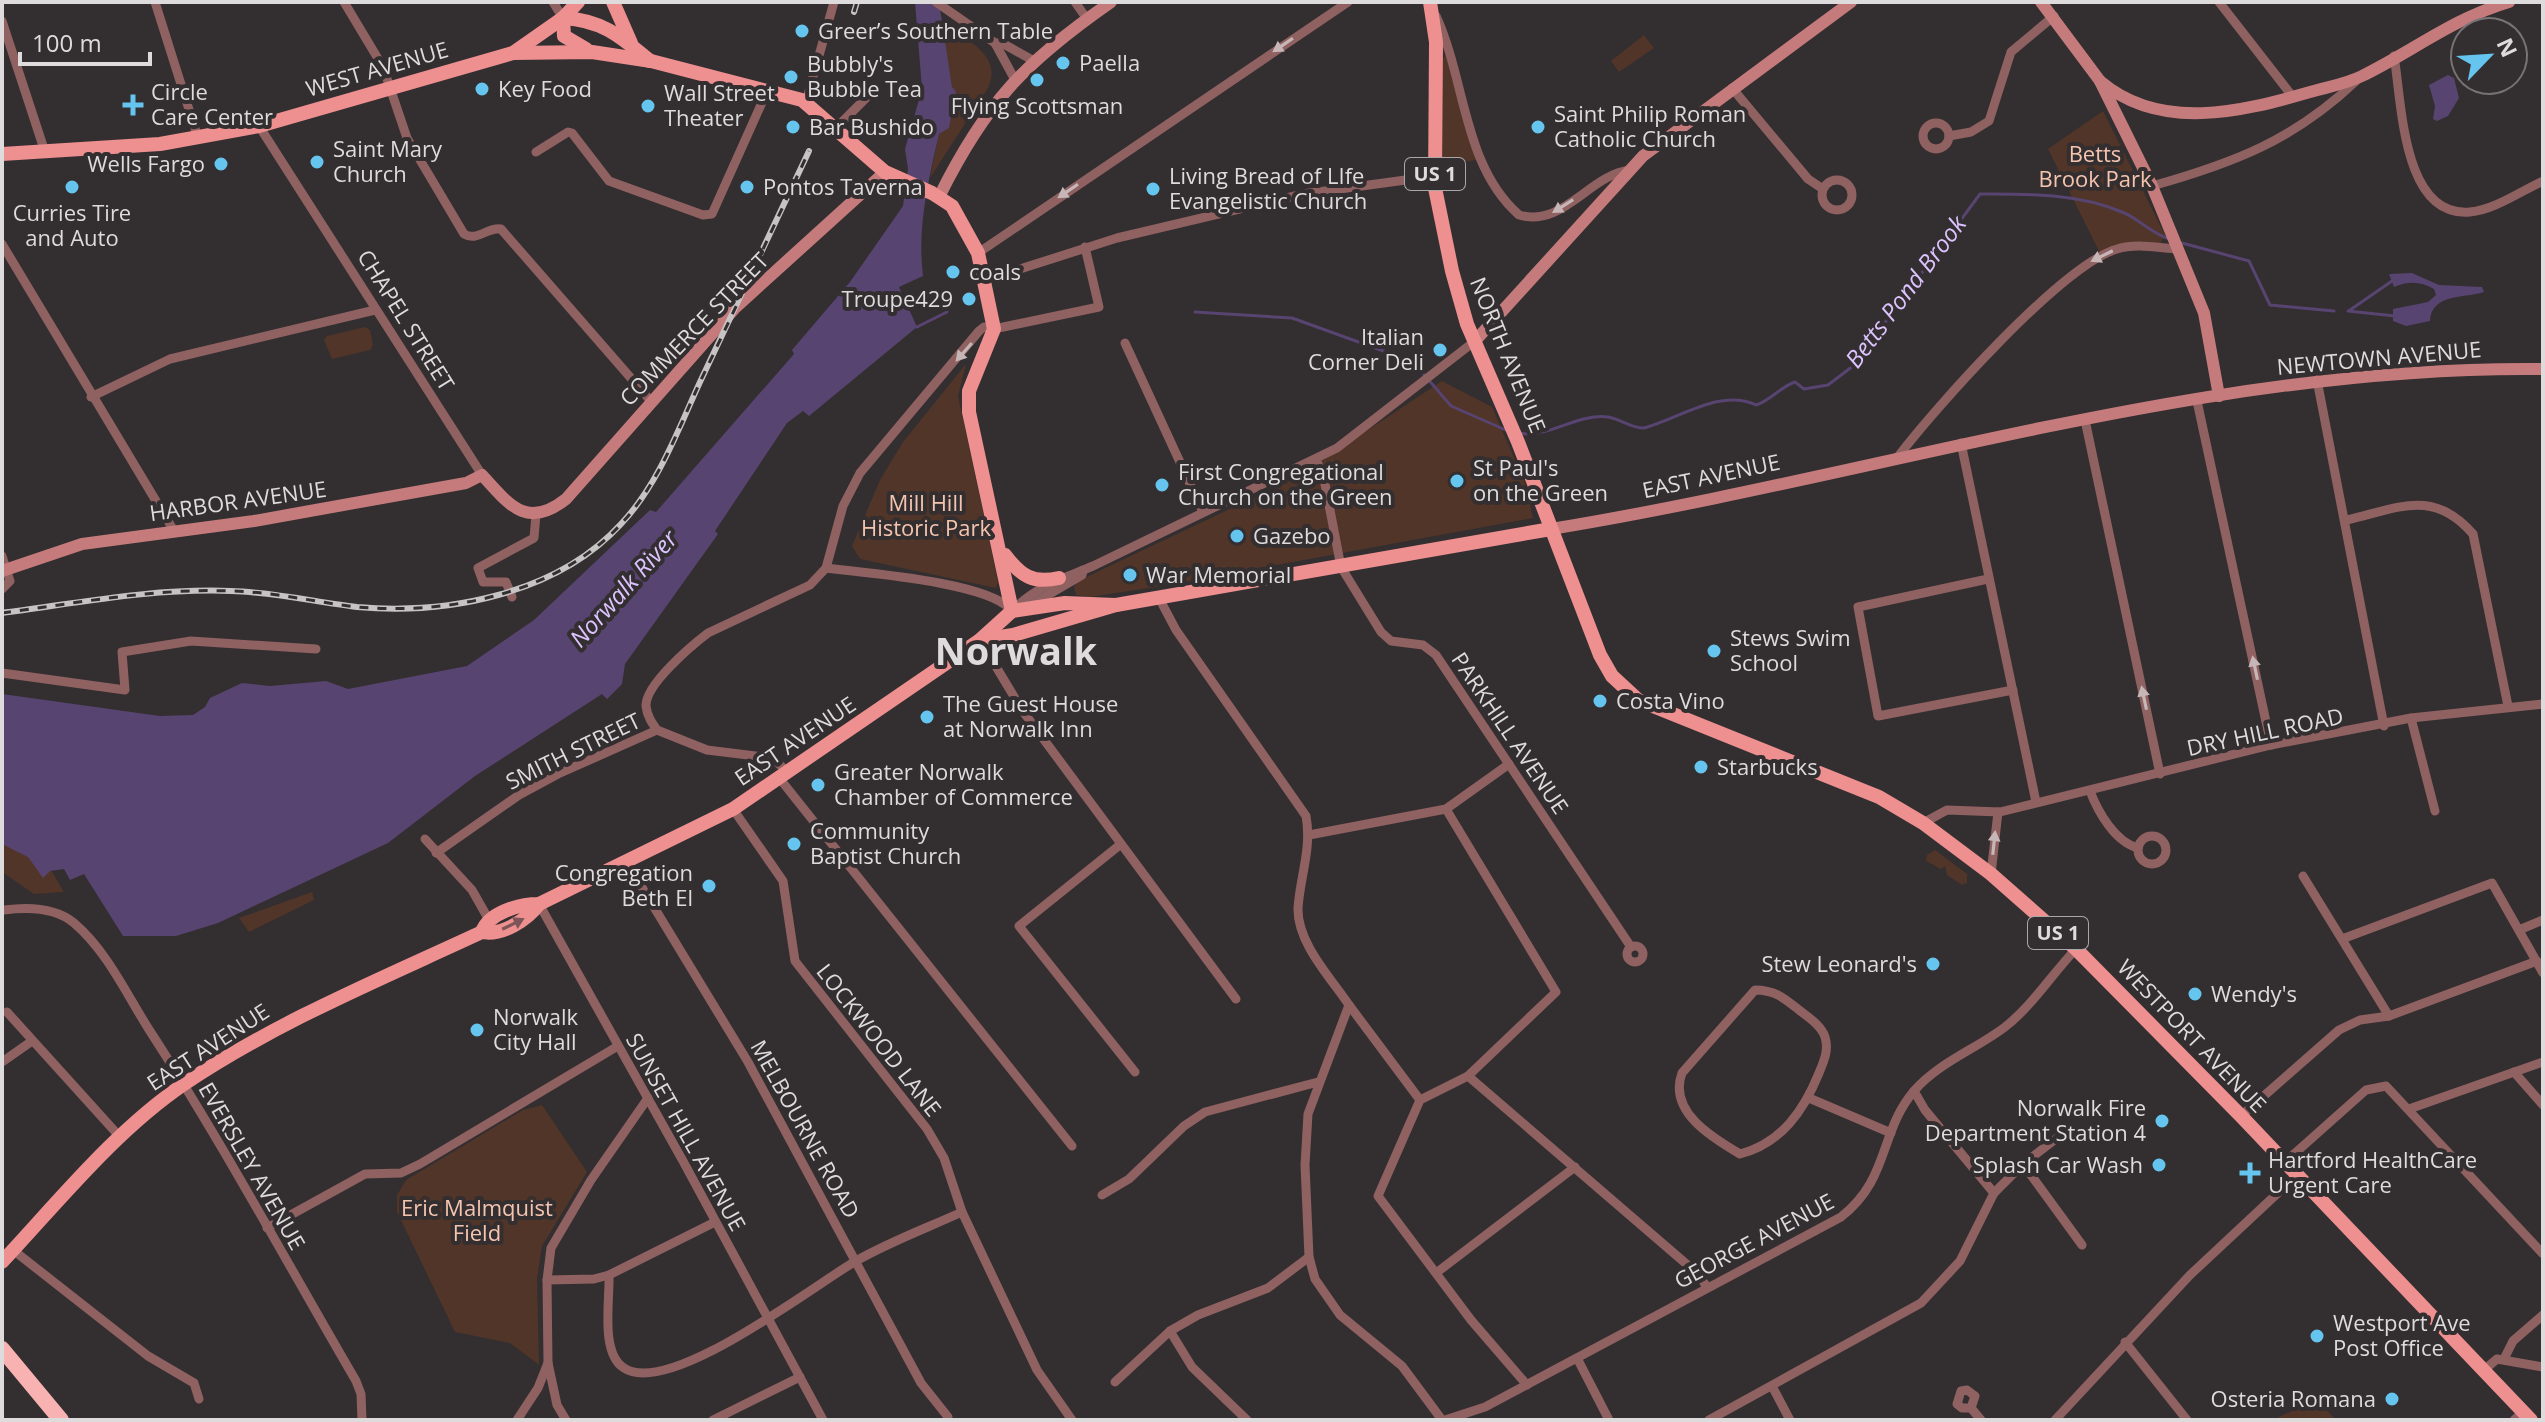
<svg xmlns="http://www.w3.org/2000/svg" width="2545" height="1422" font-family="'Open Sans',sans-serif">
<style>
.green{fill:#513528}
.water{fill:#584470}
.lines{fill:none;stroke-linecap:round;stroke-linejoin:round}
.stream{stroke:#584470;stroke-width:3}
.street{stroke:#8f6161;stroke-width:9}
.secondary{stroke:#c57b7b;stroke-width:12}
.primary{stroke:#ee8f90;stroke-width:14}
.highway{stroke:#f7b2b1;stroke-width:16}
.rail-casing{stroke:#c6c3c4;stroke-width:6}
.rail{stroke:#332e30;stroke-width:3;stroke-dasharray:9;stroke-linecap:butt}
.oneway{fill:#c6b6b7}
.oneway2{fill:#7e5556}
.poi-dot{fill:#65c5ee;stroke:#332e30;stroke-width:3}
.labels{text-anchor:middle;stroke-width:8;stroke-linejoin:round;paint-order:stroke}
.shield{fill:#332e30;stroke:#aba7a8;stroke-width:2}
.shield-label{font-size:20px;font-weight:bold;fill:#dedbdc}
.poi-label{font-size:22px;fill:#dedbdc;stroke:#332e30;text-anchor:start}
.street-label{font-size:22px;fill:#dedbdc;stroke:#332e30}
.park-label{font-size:22px;fill:#f5c4af;stroke:#332e30}
.water-label{font-size:24px;font-style:italic;fill:#dcc3fe;stroke:#332e30}
.town-label{font-size:38px;font-weight:bold;fill:#dedbdc;stroke:#332e30}
</style>
<rect width="100%" height="100%" fill="#332e30"/>
<g class="green">
<path d="M 941,23 C 964,38 1004,55 988,88 L 930,178 L 939,134 L 956,91 L 952,87 Z"/>
<polygon points="1644,35 1654,48 1619,72 1611,61"/>
<polygon points="1446,54 1476,160 1443,165 1442,61"/>
<polygon points="2103,111 2165,235 2160,244 2100,253 2048,149"/>
<polygon points="365,327 370,330 373,345 370,350 332,359 324,340 327,336"/>
<polygon points="966,364 958,396 998,582 996,588 860,559 852,546 880,480 903,442"/>
<polygon points="1442,381 1492,407 1525,483 1533,518 1162,586 1090,597 1076,595 1074,587 1078,581 1297,477"/>
<polygon points="2,835 33,840 64,892 34,894 2,872"/>
<polygon points="1935,850 1967,874 1967,883 1962,885 1947,875 1945,866 1941,869 1926,861 1927,855"/>
<polygon points="312,892 314,900 249,932 239,918"/>
<polygon points="542,1105 587,1172 542,1246 537,1279 539,1365 510,1343 455,1332 397,1212 397,1195 406,1180 523,1110"/>
<polygon points="2317,1399 2336,1420 2273,1420"/>
</g>
<g class="water">
<path d="M 915,2 L 939,2 L 952,87 L 956,91 L 949,128 L 939,134 C 928,182 917,228 923,276 L 899,287 L 917,327 L 809,416 L 803,411 L 787,423 L 715,531 L 718,534 L 625,664 L 622,684 L 607,699 L 602,694 L 475,776 L 388,843 L 218,923 L 176,936 L 123,936 L 84,874 L 70,880 L 64,869 L 50,871 L 43,878 L 28,857 L 2,844 L 2,694 L 160,716 L 193,715 L 205,707 L 210,698 L 242,683 L 270,686 L 326,681 L 348,689 L 467,666 L 534,620 L 650,510 L 656,512 L 794,354 L 792,350 L 850,282 L 903,206 L 908,169 L 905,149 L 922,89 Z"/>
<polygon points="2448,75 2454,78 2459,98 2448,116 2437,121 2433,119 2435,106 2429,85"/>
<path d="M 2412,273 L 2439,285 L 2482,287 L 2484,292 C 2467,298 2431,293 2430,321 L 2406,326 L 2393,321 L 2393,309 L 2428,302 L 2436,295 L 2434,289 C 2420,281 2408,281 2394,287 L 2389,274 Z"/>
</g>
<g class="lines">
<g class="stream">
<polyline points="2182,243 2249,261 2270,305 2334,311"/>
<polyline points="2350,310 2392,281"/>
<polyline points="2348,311 2395,316"/>
<polyline points="1195,312 1292,318 1389,353 1415,364 1451,406 1508,431"/>
<polyline points="917,327 947,312"/>
<path d="M 1519,433 C 1547,439 1578,413 1608,417 C 1621,419 1630,428 1644,428 C 1679,419 1720,388 1756,405 C 1770,401 1780,387 1795,382 L 1804,389 L 1828,385 L 1853,366 L 1980,194 C 2027,194 2078,193 2122,212 C 2140,219 2151,234 2170,239"/>
</g>
<g class="street">
<polyline points="155,2 198,138"/>
<path d="M 344,2 L 383,67 L 407,138 L 464,234 C 477,242 487,227 501,229 L 650,400"/>
<polyline points="553,2 563,18"/>
<polyline points="936,2 995,43 1002,43 1034,61"/>
<polyline points="1075,2 1087,19"/>
<polyline points="2219,2 2293,97"/>
<path d="M 1436,16 C 1466,81 1463,166 1519,215 C 1563,228 1589,175 1630,170"/>
<polyline points="2,21 45,152"/>
<polyline points="995,43 1014,78"/>
<path d="M 2394,56 C 2402,102 2402,218 2470,212 C 2494,210 2521,191 2543,181"/>
<polyline points="1732,88 1808,179 1823,189"/>
<polyline points="806,102 834,2"/>
<circle cx="1936" cy="136" r="13"/>
<polyline points="259,126 482,475"/>
<polyline points="837,127 866,98"/>
<polyline points="1949,136 1971,132 1989,121 2011,52 2054,16"/>
<polyline points="536,152 568,132 572,133 609,181 703,215 712,214 768,89"/>
<circle cx="1837" cy="195" r="15"/>
<path d="M 2152,186 C 2234,163 2294,140 2356,81"/>
<polyline points="2,244 174,531"/>
<polyline points="978,253 1348,2"/>
<polyline points="984,273 1017,270 1117,238 1303,194 1435,176"/>
<polyline points="1125,343 1203,512"/>
<polyline points="2317,380 2384,726"/>
<polyline points="91,397 170,359 375,310"/>
<polyline points="2197,401 2271,745"/>
<polyline points="2085,420 2160,774"/>
<polyline points="1961,443 2036,802"/>
<path d="M 1897,458 C 1935,408 2062,265 2117,249 C 2136,243 2159,248 2178,249"/>
<polyline points="1316,459 1324,479 1341,567 1381,632 1391,641 1423,645 1436,655 1631,947"/>
<path d="M 2347,520 C 2399,508 2433,488 2473,534 L 2508,706"/>
<polyline points="2,556 10,581 2,589"/>
<path d="M 826,568 C 865,573 986,582 1010,609"/>
<polyline points="1988,579 1858,607 1878,716 2013,690"/>
<polyline points="512,597 506,582 483,582 478,568 534,538 536,514"/>
<path d="M 1159,598 L 1176,630 L 1306,816 C 1312,848 1300,877 1298,908 C 1297,943 1331,978 1349,1005 L 1308,1114 L 1305,1165 L 1309,1257 L 1315,1279 L 1340,1315 L 1402,1366 L 1442,1420"/>
<polyline points="1034,603 1082,575 1083,570"/>
<path d="M 1014,609 C 1038,585 1065,578 1093,566 L 1337,448 L 1475,341"/>
<polyline points="980,640 1022,710 1236,999"/>
<polyline points="2,673 125,690 122,652 191,641 316,649"/>
<polyline points="2411,718 2435,811"/>
<polyline points="657,730 707,750 772,758 789,773"/>
<polyline points="780,779 1072,1146"/>
<path d="M 2090,791 C 2098,812 2115,842 2138,848"/>
<polyline points="733,809 783,881 795,961 927,1129 944,1158 962,1212 1037,1370 1072,1420"/>
<polyline points="1446,809 1556,992 1468,1076 1420,1100 1378,1196 1471,1320 1527,1385"/>
<polyline points="1923,823 1947,810 2000,812 2271,745 2411,718 2543,704"/>
<polyline points="1309,835 1446,809 1509,764"/>
<circle cx="2152" cy="850" r="14"/>
<polyline points="425,839 472,890 489,920"/>
<polyline points="1121,844 1019,926 1135,1072"/>
<path d="M 436,853 L 519,795 L 558,774 L 657,730 C 652,723 647,716 646,706 C 645,685 691,646 708,633 L 810,585 L 826,568 L 843,506 L 860,473 L 979,331 L 984,327 L 994,329 L 1099,307 L 1085,247"/>
<polyline points="626,861 748,1062 921,1383 948,1417"/>
<polyline points="1991,874 1998,812"/>
<polyline points="2303,876 2389,1016"/>
<polyline points="539,904 683,1161 823,1420"/>
<path d="M 4,910 C 27,907 55,907 74,923 C 106,950 126,993 148,1028 C 222,1142 287,1263 356,1381 L 361,1394 L 362,1420"/>
<polyline points="2519,930 2543,920"/>
<polyline points="2342,939 2492,883 2543,973"/>
<circle cx="1635" cy="954" r="8"/>
<path d="M 1755,990 C 1775,990 1784,998 1799,1010 C 1808,1017 1821,1025 1825,1037 C 1829,1050 1824,1061 1819,1073 C 1804,1110 1782,1143 1740,1154 C 1711,1137 1668,1111 1682,1073 Z"/>
<polyline points="1349,1005 1420,1100"/>
<polyline points="7,1012 120,1137"/>
<polyline points="2,1062 32,1041"/>
<polyline points="2514,1072 2543,1105"/>
<polyline points="1468,1076 1698,1274 1707,1287"/>
<polyline points="1914,1091 1925,1110 1994,1193"/>
<polyline points="1809,1098 1891,1133"/>
<polyline points="2409,1109 2543,1062"/>
<polyline points="2241,1116 2339,1030 2360,1020 2389,1016 2537,961"/>
<polyline points="2284,1163 2366,1090 2386,1086 2543,1254"/>
<polyline points="2023,1164 2082,1245"/>
<polyline points="1102,1195 1129,1179 1184,1126 1205,1112 1318,1082"/>
<polyline points="267,1228 365,1174 401,1173 420,1164 618,1046"/>
<polyline points="13,1250 148,1356 194,1383 199,1399"/>
<polyline points="1436,1273 1575,1167"/>
<path d="M 609,1275 C 610,1300 600,1353 624,1368 C 669,1398 814,1285 856,1261 C 889,1242 927,1228 962,1212"/>
<polyline points="547,1280 594,1279 609,1275 715,1222"/>
<polyline points="1170,1331 1192,1367 1247,1420"/>
<polyline points="2125,1342 2187,1420"/>
<polyline points="1577,1358 1609,1420"/>
<polyline points="2504,1359 2513,1341 2543,1315"/>
<polyline points="548,1363 557,1405 566,1420"/>
<polyline points="2484,1370 2497,1359 2543,1367"/>
<polyline points="1115,1382 1170,1331 1198,1315 1268,1288 1309,1257"/>
<polyline points="1773,1388 1790,1420"/>
<polyline points="1971,1408 1975,1396 1967,1390 1961,1391 1957,1404 1962,1408 1971,1408 1981,1420"/>
<polyline points="517,1420 538,1388 548,1363 547,1280 551,1248 591,1180 648,1098"/>
<polyline points="713,1420 800,1377"/>
<path d="M 1445,1420 L 1485,1407 L 1841,1217 C 1890,1179 1879,1132 1914,1091 C 1938,1063 1976,1049 2005,1027 C 2032,1006 2052,974 2076,949"/>
<polyline points="1709,1420 1921,1303 1960,1261 1994,1193 2023,1164 2057,1138"/>
<polyline points="2055,1420 2190,1275 2296,1176"/>
<polyline points="2514,1420 2523,1412"/>
</g>
<g class="secondary">
<polyline points="2041,2 2100,81 2152,186 2204,313 2219,396"/>
<path d="M 2100,81 C 2160,132 2241,112 2310,92 C 2327,87 2346,84 2362,76 C 2413,51 2454,18 2509,2"/>
<path d="M 939,197 C 986,102 1025,62 1111,2"/>
<polyline points="1475,341 1643,156 1851,2"/>
<path d="M 1551,529 C 1881,475 2206,365 2543,369"/>
<path d="M 2,571 L 82,544 L 254,521 L 466,483 L 482,475 C 509,505 527,530 566,499 L 735,308 L 885,172"/>
</g>
<g class="primary">
<polyline points="613,2 631,43"/>
<polyline points="1430,2 1436,42 1435,188 1452,271 1467,324 1518,442 1600,655 1612,676 1638,700 1879,797 1923,823 1991,874 2076,949 2241,1116 2531,1420"/>
<path d="M 563,18 C 602,20 620,36 650,61"/>
<polyline points="563,18 564,36 586,49"/>
<polyline points="513,53 592,52 651,61 802,100 885,172 932,193 952,206 978,253 994,329 969,391 969,412 1012,611"/>
<polyline points="2,154 160,144 259,126 513,53 563,18 578,2"/>
<path d="M 1005,555 C 1021,576 1033,584 1059,578"/>
<polyline points="980,640 1013,635 1116,605 1551,529"/>
<path d="M 482,932 C 489,912 520,904 539,904 L 733,809 L 980,640 L 1012,611 L 1065,603 L 1116,605"/>
<path d="M 2,1262 C 59,1201 115,1131 184,1084 C 278,1021 381,979 482,932 C 502,936 527,920 539,904"/>
</g>
<polyline class="highway" points="2,1349 61,1420"/>
<defs>
<g id="rail">
<polyline points="854,12 857,2"/>
<path d="M 2,613 C 78,603 154,588 231,591 C 274,592 315,602 357,607 C 448,615 557,594 621,524 C 658,485 678,430 700,382 C 737,305 773,228 809,151"/>
</g>
</defs>
<use href="#rail" class="rail-casing"/>
<use href="#rail" class="rail"/>
</g>
<defs><path id="oneway-solid" d="M-6-.8H1V-3.2L6.5 0L1 3.2V.8H-6Z" transform="scale(2)"/></defs>
<g class="oneway">
<use href="#oneway-solid" transform="translate(1283 45) rotate(146)"/>
<use href="#oneway-solid" transform="translate(1068 191) rotate(146)"/>
<use href="#oneway-solid" transform="translate(1563 206) rotate(148)"/>
<use href="#oneway-solid" transform="translate(2102 256) rotate(154)"/>
<use href="#oneway-solid" transform="translate(964 352) rotate(131)"/>
<use href="#oneway-solid" transform="translate(2255 668) rotate(-102)"/>
<use href="#oneway-solid" transform="translate(2144 698) rotate(-102)"/>
<use href="#oneway-solid" transform="translate(1994 843) rotate(-84)"/>
</g>
<use class="oneway2" href="#oneway-solid" transform="translate(513 924) rotate(-26)"/>
<g class="poi-dot">
<circle cx="802" cy="31" r="8"/>
<circle cx="1063" cy="63" r="8"/>
<circle cx="791" cy="77" r="8"/>
<circle cx="1037" cy="80" r="8"/>
<circle cx="482" cy="89" r="8"/>
<path d="M129 93h8v8h8v8h-8v8h-8v-8h-8v-8h8z"/>
<circle cx="648" cy="106" r="8"/>
<circle cx="793" cy="127" r="8"/>
<circle cx="1538" cy="127" r="8"/>
<circle cx="317" cy="162" r="8"/>
<circle cx="221" cy="164" r="8"/>
<circle cx="72" cy="187" r="8"/>
<circle cx="747" cy="187" r="8"/>
<circle cx="1153" cy="189" r="8"/>
<circle cx="953" cy="272" r="8"/>
<circle cx="969" cy="299" r="8"/>
<circle cx="1440" cy="350" r="8"/>
<circle cx="1457" cy="481" r="8"/>
<circle cx="1162" cy="485" r="8"/>
<circle cx="1237" cy="536" r="8"/>
<circle cx="1130" cy="575" r="8"/>
<circle cx="1714" cy="651" r="8"/>
<circle cx="1600" cy="701" r="8"/>
<circle cx="927" cy="717" r="8"/>
<circle cx="1701" cy="767" r="8"/>
<circle cx="818" cy="785" r="8"/>
<circle cx="794" cy="844" r="8"/>
<circle cx="709" cy="886" r="8"/>
<circle cx="1933" cy="964" r="8"/>
<circle cx="2195" cy="994" r="8"/>
<circle cx="477" cy="1030" r="8"/>
<circle cx="2162" cy="1121" r="8"/>
<circle cx="2159" cy="1165" r="8"/>
<path d="M2246 1161h8v8h8v8h-8v8h-8v-8h-8v-8h8z"/>
<circle cx="2317" cy="1336" r="8"/>
<circle cx="2392" cy="1399" r="8"/>
</g>
<g class="labels">
<g class="shield">
<rect x="1405" y="158" width="60" height="32" rx="6"/>
<rect x="2028" y="917" width="60" height="32" rx="6"/>
</g>
<g class="shield-label">
<text x="1435" y="181">US 1</text>
<text x="2058" y="940">US 1</text>
</g>
<g class="poi-label">
<text x="818" y="39">Greer’s Southern Table</text>
<text x="1079" y="71">Paella</text>
<text x="807" y="72">Bubbly's<tspan x="807" dy="25">Bubble Tea</tspan></text>
<text x="498" y="97">Key Food</text>
<text x="151" y="100">Circle<tspan x="151" dy="25">Care Center</tspan></text>
<text x="664" y="101">Wall Street<tspan x="664" dy="25">Theater</tspan></text>
<text x="1037" y="114" text-anchor="middle">Flying Scottsman</text>
<text x="1554" y="122">Saint Philip Roman<tspan x="1554" dy="25">Catholic Church</tspan></text>
<text x="809" y="135">Bar Bushido</text>
<text x="333" y="157">Saint Mary<tspan x="333" dy="25">Church</tspan></text>
<text x="205" y="172" text-anchor="end">Wells Fargo</text>
<text x="1169" y="184">Living Bread of LIfe<tspan x="1169" dy="25">Evangelistic Church</tspan></text>
<text x="763" y="195">Pontos Taverna</text>
<text x="72" y="221" text-anchor="middle">Curries Tire<tspan x="72" dy="25">and Auto</tspan></text>
<text x="969" y="280">coals</text>
<text x="953" y="307" text-anchor="end">Troupe429</text>
<text x="1424" y="345" text-anchor="end">Italian<tspan x="1424" dy="25">Corner Deli</tspan></text>
<text x="1473" y="476">St Paul's<tspan x="1473" dy="25">on the Green</tspan></text>
<text x="1178" y="480">First Congregational<tspan x="1178" dy="25">Church on the Green</tspan></text>
<text x="1253" y="544">Gazebo</text>
<text x="1146" y="583">War Memorial</text>
<text x="1730" y="646">Stews Swim<tspan x="1730" dy="25">School</tspan></text>
<text x="1616" y="709">Costa Vino</text>
<text x="943" y="712">The Guest House<tspan x="943" dy="25">at Norwalk Inn</tspan></text>
<text x="1717" y="775">Starbucks</text>
<text x="834" y="780">Greater Norwalk<tspan x="834" dy="25">Chamber of Commerce</tspan></text>
<text x="810" y="839">Community<tspan x="810" dy="25">Baptist Church</tspan></text>
<text x="693" y="881" text-anchor="end">Congregation<tspan x="693" dy="25">Beth El</tspan></text>
<text x="1917" y="972" text-anchor="end">Stew Leonard's</text>
<text x="2211" y="1002">Wendy's</text>
<text x="493" y="1025">Norwalk<tspan x="493" dy="25">City Hall</tspan></text>
<text x="2146" y="1116" text-anchor="end">Norwalk Fire<tspan x="2146" dy="25">Department Station 4</tspan></text>
<text x="2268" y="1168">Hartford HealthCare<tspan x="2268" dy="25">Urgent Care</tspan></text>
<text x="2143" y="1173" text-anchor="end">Splash Car Wash</text>
<text x="2333" y="1331">Westport Ave<tspan x="2333" dy="25">Post Office</tspan></text>
<text x="2376" y="1407" text-anchor="end">Osteria Romana</text>
</g>
<g class="street-label">
<text transform="translate(377 69) rotate(-16)" y="8">WEST AVENUE</text>
<text transform="translate(406 320) rotate(58)" y="8">CHAPEL STREET</text>
<text transform="translate(694 329) rotate(-46)" y="8">COMMERCE STREET</text>
<text transform="translate(1508 355) rotate(68)" y="8">NORTH AVENUE</text>
<text transform="translate(2379 358) rotate(-5)" y="8">NEWTOWN AVENUE</text>
<text transform="translate(1711 476) rotate(-12)" y="8">EAST AVENUE</text>
<text transform="translate(238 501) rotate(-8)" y="8">HARBOR AVENUE</text>
<text transform="translate(2265 732) rotate(-12)" y="8">DRY HILL ROAD</text>
<text transform="translate(1510 733) rotate(56)" y="8">PARKHILL AVENUE</text>
<text transform="translate(795 741) rotate(-34)" y="8">EAST AVENUE</text>
<text transform="translate(573 751) rotate(-26)" y="8">SMITH STREET</text>
<text transform="translate(2192 1036) rotate(46)" y="8">WESTPORT AVENUE</text>
<text transform="translate(879 1040) rotate(52)" y="8">LOCKWOOD LANE</text>
<text transform="translate(208 1047) rotate(-33)" y="8">EAST AVENUE</text>
<text transform="translate(805 1129) rotate(61)" y="8">MELBOURNE ROAD</text>
<text transform="translate(686 1132) rotate(61)" y="8">SUNSET HILL AVENUE</text>
<text transform="translate(252 1166) rotate(60)" y="8">EVERSLEY AVENUE</text>
<text transform="translate(1754 1241) rotate(-28)" y="8">GEORGE AVENUE</text>
</g>
<g class="park-label">
<text x="2095" y="162">Betts<tspan x="2095" dy="25">Brook Park</tspan></text>
<text x="926" y="511">Mill Hill<tspan x="926" dy="25">Historic Park</tspan></text>
<text x="477" y="1216">Eric Malmquist<tspan x="477" dy="25">Field</tspan></text>
</g>
<g class="water-label">
<text transform="translate(1906 292) rotate(-53)" y="8">Betts Pond Brook</text>
<text transform="translate(624 589) rotate(-48)" y="8">Norwalk River</text>
</g>
<g class="town-label">
<text x="1016" y="665">Norwalk</text>
</g>
</g>
<rect width="2545" height="1422" fill="none" stroke="#dedbdc" stroke-width="8"/>
<g transform="translate(2489 56) rotate(65)"><circle r="38" fill="#332e30" stroke="#777375" stroke-width="2"/>
<path d="M0-6L14 30L0 20L-14 30Z" fill="#65c5ee"/>
<text y="-12" font-size="22" font-weight="bold" text-anchor="middle" fill="#dedbdc">N</text>
</g>
<path d="M20 52v12h130v-12" fill="none" stroke="#dedbdc" stroke-width="4"/>
<text x="32" y="52" font-size="24" fill="#dedbdc" stroke="#332e30" stroke-width="6" paint-order="stroke">100 m</text>
</svg>
